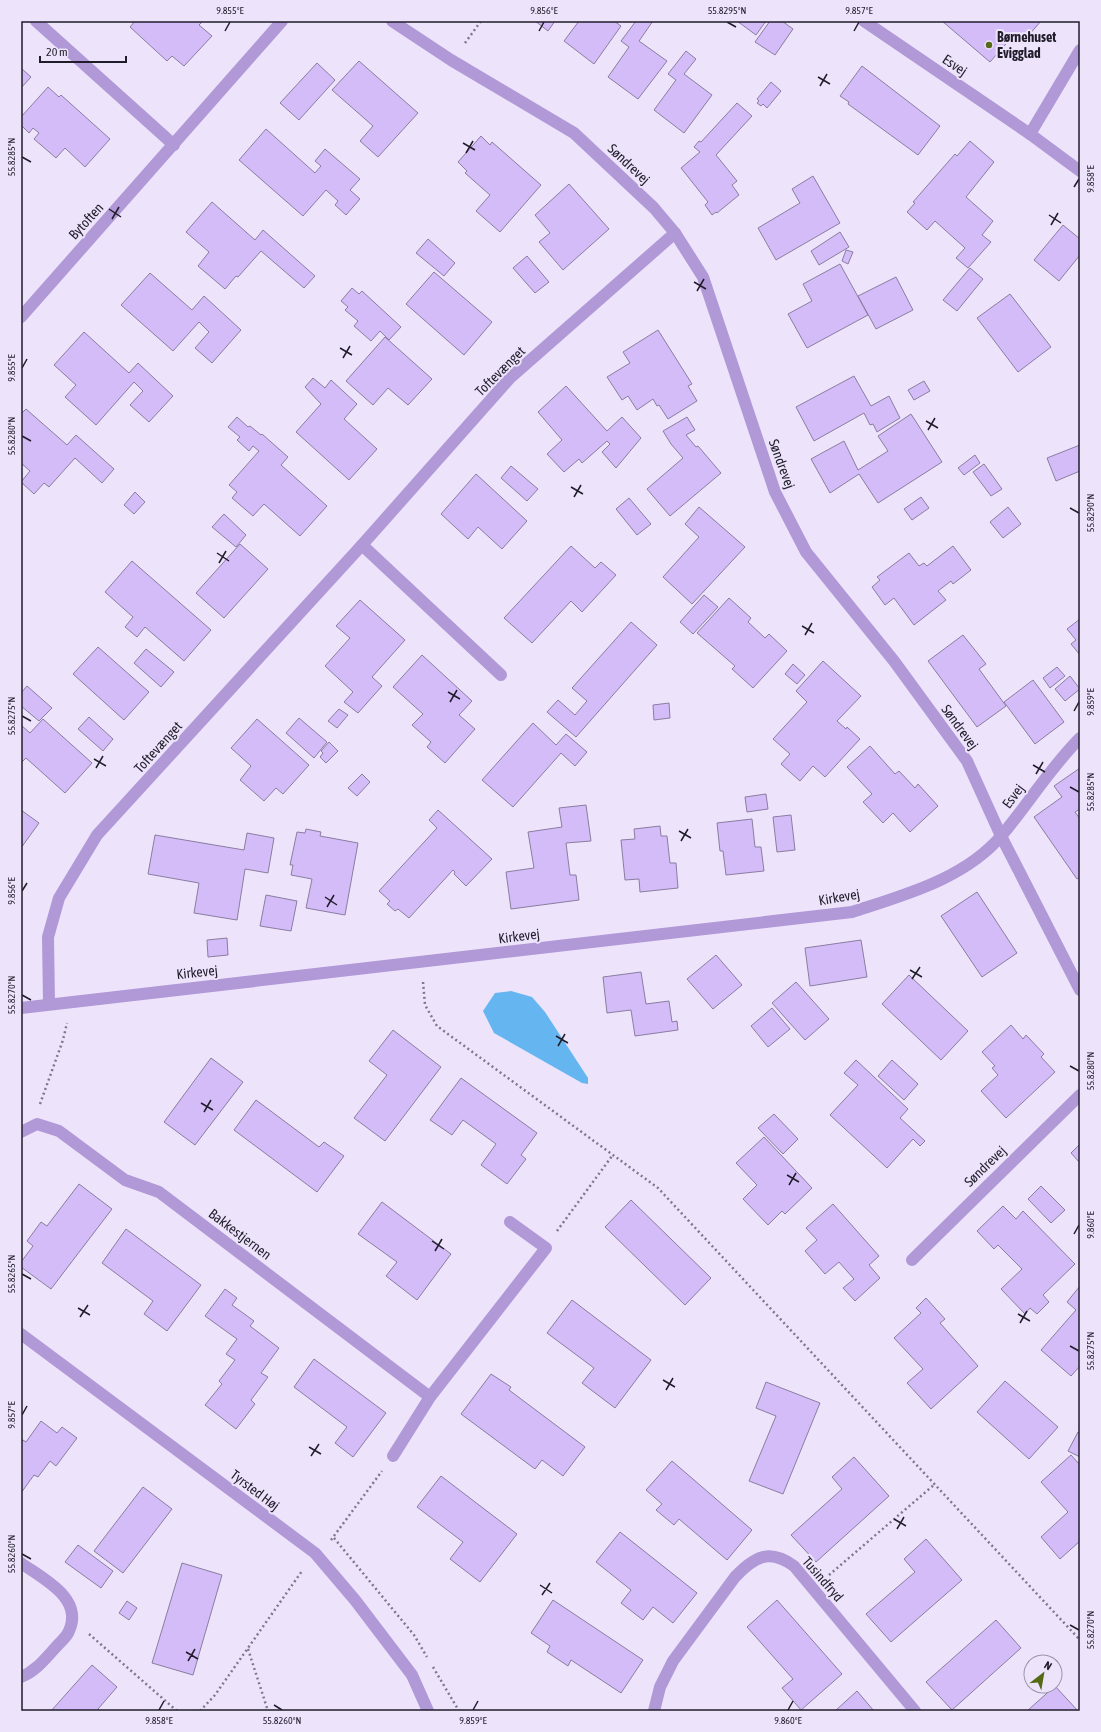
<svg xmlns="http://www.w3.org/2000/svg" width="1101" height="1732" font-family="'Asap Condensed',sans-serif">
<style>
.water{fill:#64b5f0}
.building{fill:#d4bcf9;stroke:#8a7da0}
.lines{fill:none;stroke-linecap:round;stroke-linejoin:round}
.path{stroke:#7f788b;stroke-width:2.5;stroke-dasharray:2 3;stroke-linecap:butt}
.street{stroke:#b198d7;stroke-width:12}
.ticks{fill:none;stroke:#211c2a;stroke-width:1.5}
.poi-dot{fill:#556916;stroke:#ede4fc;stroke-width:1.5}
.labels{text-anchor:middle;stroke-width:4;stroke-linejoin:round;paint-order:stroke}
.poi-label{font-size:14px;font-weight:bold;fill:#211c2a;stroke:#ede4fc;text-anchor:start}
.street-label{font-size:14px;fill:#211c2a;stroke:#ede4fc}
.neatline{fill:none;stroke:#211c2a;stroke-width:1.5}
.ticks-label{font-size:10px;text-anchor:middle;fill:#211c2a}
</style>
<rect width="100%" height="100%" fill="#ede4fc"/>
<polygon class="water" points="511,991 532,997 545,1012 588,1078 588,1084 582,1083 494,1033 483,1011 495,993"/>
<g class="building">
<polygon points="135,21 203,21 199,25 212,36 184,66 172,56 167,61 130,27"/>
<polygon points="535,21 555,21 548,31"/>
<polygon points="579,21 614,21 621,26 594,64 564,41"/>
<polygon points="636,21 653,21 639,41 667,61 638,99 608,77 629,47 621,41"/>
<polygon points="737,21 766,21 756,35"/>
<polygon points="770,21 782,21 793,29 775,55 755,42"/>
<polygon points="942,21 1041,21 1022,43 1013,36 990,62"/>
<polygon points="686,51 696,59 684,74 712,95 684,133 654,110 676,80 668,74"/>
<polygon points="359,61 418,113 378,157 360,141 373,126 332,90"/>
<polygon points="317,63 335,80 299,120 280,103"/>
<polygon points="862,66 940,126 918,155 848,104 849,102 840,96"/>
<polygon points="21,68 31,77 21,88"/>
<polygon points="771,82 781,91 767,108 763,104 761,106 757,103 759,101 757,99"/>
<polygon points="48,87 59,97 61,95 110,139 85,167 65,148 56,158 34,139 39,133 33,128 29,133 21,125 21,117"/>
<polygon points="737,103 752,116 716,155 737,181 732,185 739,195 717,213 716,212 712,215 705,205 708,202 681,168 700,152 694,147 699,141 701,142"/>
<polygon points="266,129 315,173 321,166 315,161 325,149 360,179 350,190 360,199 346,215 335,205 338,201 326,190 303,216 239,160"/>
<polygon points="481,136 490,145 492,142 541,185 500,232 476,211 490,195 465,173 467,171 458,162"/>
<polygon points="970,141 994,162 966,197 993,221 982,235 991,242 968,268 956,258 965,248 935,221 927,230 907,212 915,203 913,202 955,154 957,156"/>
<polygon points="813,176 840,223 776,260 758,228 800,203 792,189"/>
<polygon points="569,184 609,229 563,270 539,242 550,233 535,215"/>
<polygon points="212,202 255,240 263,230 315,276 304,288 261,251 238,277 236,276 225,289 198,266 209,252 186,232"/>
<polygon points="1063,225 1080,239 1080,255 1059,281 1034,260"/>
<polygon points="840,232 849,247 819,265 811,251"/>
<polygon points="428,239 455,263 444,276 416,253"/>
<polygon points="846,250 853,252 848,264 842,261"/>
<polygon points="527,256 549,282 535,293 513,268"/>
<polygon points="840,264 868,315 807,348 788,314 812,301 803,284"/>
<polygon points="970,268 983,279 957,311 943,300"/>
<polygon points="434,272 492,322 464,355 406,304"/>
<polygon points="150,273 192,310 204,296 241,330 212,363 195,348 209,332 199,322 173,351 121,305"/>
<polygon points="896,277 913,310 876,329 858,296"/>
<polygon points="352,288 359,294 362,291 401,327 389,340 380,331 371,341 354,326 358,321 345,310 348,307 341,301"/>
<polygon points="1010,294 1051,347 1018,372 977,318"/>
<polygon points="658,330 692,384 688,386 697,401 668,419 659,405 657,406 653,399 637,410 628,396 622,400 607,377 630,363 623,352"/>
<polygon points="84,332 129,373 138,363 173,396 149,422 130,405 143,391 134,382 96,425 65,397 76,385 54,365"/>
<polygon points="385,337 432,379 408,405 388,388 373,405 346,381"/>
<polygon points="854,376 871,406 889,396 900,418 877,432 873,424 870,425 864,413 814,441 796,407"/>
<polygon points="313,378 325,388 331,380 357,404 344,419 377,449 349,480 296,432 321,404 305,387"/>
<polygon points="924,381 930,391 914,400 908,390"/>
<polygon points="566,386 607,431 622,417 641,438 616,468 602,452 610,444 607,441 582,463 579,459 564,472 547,454 562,440 538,412"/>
<polygon points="26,409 67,445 76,435 114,469 102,483 75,458 49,487 44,483 34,494 21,482 30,471 21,463 21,414"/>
<polygon points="911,414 942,462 878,503 859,474 830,493 811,459 844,441 858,470 888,451 878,436"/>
<polygon points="237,417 248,427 250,426 261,435 262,434 288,457 281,465 327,506 300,536 264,504 253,516 232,498 237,492 229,485 259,451 253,446 249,451 237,440 240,437 228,427"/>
<polygon points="687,417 695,430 686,435 696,447 698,446 721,473 670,516 647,489 683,458 671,444 663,431"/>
<polygon points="1080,445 1080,471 1056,481 1047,458"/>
<polygon points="975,455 980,463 964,475 958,468"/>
<polygon points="984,464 1002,489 991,496 973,472"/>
<polygon points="511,466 538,489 527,501 501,478"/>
<polygon points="476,474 527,521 502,549 478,527 468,539 441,514"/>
<polygon points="135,492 145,502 134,514 124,505"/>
<polygon points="921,497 929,508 912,520 904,509"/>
<polygon points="629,498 651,524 637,535 616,509"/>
<polygon points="699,507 745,547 692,604 663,577 699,537 685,524"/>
<polygon points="1008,507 1021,524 1003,538 990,522"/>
<polygon points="224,514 246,535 236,547 212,527"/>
<polygon points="240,544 268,569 224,618 196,593"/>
<polygon points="571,546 595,568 601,562 616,575 582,612 571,601 532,643 504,618"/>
<polygon points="953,546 971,570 953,584 951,581 938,591 946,600 914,625 894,598 885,605 872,587 880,580 877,577 909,553 919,566 924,563 927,566"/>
<polygon points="132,561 211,630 184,661 145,627 137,637 125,627 133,617 105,592"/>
<polygon points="704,595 718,607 693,634 680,622"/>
<polygon points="729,598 751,618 748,622 765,638 769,634 787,651 753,688 732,669 735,666 697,633"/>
<polygon points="360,600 405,640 372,677 382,686 358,713 344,702 353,692 325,666 350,638 336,626"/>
<polygon points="1080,619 1080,655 1071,644 1076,640 1067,629"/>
<polygon points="631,622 657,645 576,737 547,712 558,700 575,715 587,701 572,688"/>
<polygon points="963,635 986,664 979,669 1006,706 977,727 928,661"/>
<polygon points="98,647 149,692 124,720 73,674"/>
<polygon points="146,649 174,672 161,687 134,663"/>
<polygon points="422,655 472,701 459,715 475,729 445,763 427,747 431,742 412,725 423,714 393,687"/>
<polygon points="823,661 861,696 837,721 846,729 847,727 860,739 825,777 813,766 800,781 781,764 790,754 773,739 807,702 796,691"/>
<polygon points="793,664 805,675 797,684 785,674"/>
<polygon points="1057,667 1065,676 1050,688 1043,678"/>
<polygon points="1070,676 1080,689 1065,701 1055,689"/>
<polygon points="1033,680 1064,722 1035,744 1004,702"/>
<polygon points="27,686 52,708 39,721 21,706 21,693"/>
<polygon points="669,703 670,718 654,720 653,705"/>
<polygon points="339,709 348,715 337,728 328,721"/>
<polygon points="89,717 113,739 103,751 78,729"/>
<polygon points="299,718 327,742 314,758 286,733"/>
<polygon points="43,719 92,763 65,793 26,758 21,763 21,725 30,733"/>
<polygon points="257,719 309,765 283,794 276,788 264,801 240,780 251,766 231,748"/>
<polygon points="533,723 556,745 566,734 587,752 575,766 561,753 513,807 482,780"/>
<polygon points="329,742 338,751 326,763 320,757 323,753 321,751"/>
<polygon points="870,746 895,774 899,771 915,788 918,784 938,806 910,832 893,813 883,823 863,802 872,794 847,767"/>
<polygon points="1080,768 1080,809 1075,812 1080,819 1080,877 1077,879 1034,817 1062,797 1054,786"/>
<polygon points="362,774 370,782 357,796 348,788"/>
<polygon points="766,794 768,809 747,812 745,797"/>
<polygon points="586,805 591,841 566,843 570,875 576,875 579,900 511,909 506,872 534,868 528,832 562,827 559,808"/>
<polygon points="21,810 39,823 21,848"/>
<polygon points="438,810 492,859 466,886 454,874 455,872 453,870 409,918 398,909 395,911 387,904 390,901 379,891 437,828 429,820"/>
<polygon points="791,815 795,850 777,852 773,817"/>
<polygon points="752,819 755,847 761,847 764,871 726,875 723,851 720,851 717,823"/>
<polygon points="660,826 661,836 667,836 670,863 676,863 678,888 640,892 639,879 625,880 621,840 635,839 634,829"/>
<polygon points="306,829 321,832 320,836 358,843 345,915 306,908 312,879 291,875 293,865 290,865 297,832 305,833"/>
<polygon points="247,833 274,838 268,873 245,869 237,920 194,913 199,883 148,874 155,835 244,850"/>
<polygon points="977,892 1017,953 982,977 941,916"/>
<polygon points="266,895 297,901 291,931 260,926"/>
<polygon points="227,938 228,955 208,957 207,940"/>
<polygon points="861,940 867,977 810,986 805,948"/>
<polygon points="716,955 742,985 713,1009 687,979"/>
<polygon points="641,972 646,1004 669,1001 672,1022 677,1021 678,1030 635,1036 631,1010 607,1013 603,977"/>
<polygon points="909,975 968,1031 941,1060 882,1004"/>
<polygon points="796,982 829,1019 805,1040 772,1003"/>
<polygon points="772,1008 790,1029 768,1047 751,1026"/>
<polygon points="1011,1025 1023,1039 1026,1035 1044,1054 1041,1057 1055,1072 1006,1118 981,1091 998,1075 992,1068 995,1066 982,1052"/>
<polygon points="393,1030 441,1067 385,1141 354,1118 387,1075 369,1061"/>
<polygon points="211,1058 243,1082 195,1145 164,1122"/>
<polygon points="856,1060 908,1109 900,1118 925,1141 920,1146 913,1139 887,1168 830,1115 858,1085 844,1073"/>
<polygon points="892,1060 918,1084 904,1100 878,1076"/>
<polygon points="461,1078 537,1133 521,1155 526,1159 507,1184 481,1165 496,1144 463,1120 452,1135 430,1120"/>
<polygon points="256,1100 319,1147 324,1142 344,1156 317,1192 234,1130"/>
<polygon points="774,1114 798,1139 783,1154 758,1128"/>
<polygon points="764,1137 812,1188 785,1214 782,1211 768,1225 743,1199 757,1185 736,1163"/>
<polygon points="1080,1144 1080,1163 1071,1153"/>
<polygon points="79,1184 112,1209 51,1289 21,1267 21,1262 33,1246 27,1241 41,1222 47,1226"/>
<polygon points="1041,1186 1065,1210 1051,1223 1028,1199"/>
<polygon points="631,1200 711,1278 685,1305 605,1227"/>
<polygon points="382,1202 451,1254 417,1300 386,1276 397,1262 358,1234"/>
<polygon points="833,1204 879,1256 869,1265 880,1278 855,1301 843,1288 854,1279 839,1262 825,1274 805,1251 817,1240 806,1228"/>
<polygon points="1003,1206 1016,1219 1023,1211 1075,1264 1043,1295 1049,1302 1037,1314 1030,1308 1025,1314 1001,1289 1022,1269 998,1245 994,1249 977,1231"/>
<polygon points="126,1229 201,1285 167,1331 144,1314 153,1301 102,1263"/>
<polygon points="1080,1286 1080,1366 1071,1376 1041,1350 1076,1310 1067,1302"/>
<polygon points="225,1289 237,1298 232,1305 254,1321 250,1326 279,1348 261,1373 268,1377 251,1400 255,1404 236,1429 205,1405 222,1384 219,1381 235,1360 226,1354 237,1339 205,1316"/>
<polygon points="926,1298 945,1319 940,1323 978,1366 931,1409 907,1383 923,1369 894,1338 921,1313 916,1308"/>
<polygon points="572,1300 651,1360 615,1408 582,1383 594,1368 547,1333"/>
<polygon points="314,1359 386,1413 353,1457 335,1443 347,1427 294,1387"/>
<polygon points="491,1374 511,1387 509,1390 585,1447 563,1476 542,1460 535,1469 461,1414"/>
<polygon points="1005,1381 1058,1427 1029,1459 977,1412"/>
<polygon points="766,1382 820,1403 783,1494 749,1481 776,1416 756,1408"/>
<polygon points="41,1421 57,1433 62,1427 77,1438 56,1466 50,1461 38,1477 34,1475 21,1493 21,1443 23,1440 26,1442"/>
<polygon points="1078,1432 1080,1433 1080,1457 1068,1451"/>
<polygon points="1071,1455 1080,1465 1080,1541 1060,1559 1041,1537 1068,1512 1041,1482"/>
<polygon points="854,1457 889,1496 816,1562 791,1535 842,1489 832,1477"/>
<polygon points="672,1461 752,1530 727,1560 679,1519 674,1525 656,1510 662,1504 646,1490"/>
<polygon points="441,1476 517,1534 480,1582 450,1559 463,1542 417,1507"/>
<polygon points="143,1487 172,1509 123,1573 94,1551"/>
<polygon points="620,1532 697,1593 673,1623 653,1607 643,1620 621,1603 631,1590 596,1562"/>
<polygon points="926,1539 962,1580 891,1642 866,1614 915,1572 904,1559"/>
<polygon points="78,1545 113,1571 101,1588 65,1562"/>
<polygon points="182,1563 222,1575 193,1675 152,1663"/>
<polygon points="553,1600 643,1660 621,1693 571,1660 568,1666 547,1652 550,1646 531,1633"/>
<polygon points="777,1600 842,1674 801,1710 782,1688 793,1679 747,1627"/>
<polygon points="127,1601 137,1608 129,1620 119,1613"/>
<polygon points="996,1620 1021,1648 952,1710 926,1682"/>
<polygon points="92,1665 117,1687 98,1709 100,1711 51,1711"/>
<polygon points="1055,1686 1078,1711 1027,1711"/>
<polygon points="857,1691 874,1711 835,1711"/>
</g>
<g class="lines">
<g class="path">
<polyline points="465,43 481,21"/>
<polyline points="423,982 425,1005 437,1026 658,1188 1080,1640"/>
<polyline points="40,1104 63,1040 67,1023"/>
<polyline points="557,1231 612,1156"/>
<polyline points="334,1538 414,1635 427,1657"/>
<polyline points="331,1540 382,1471"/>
<polyline points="829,1575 935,1484"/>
<polyline points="89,1634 177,1711"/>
<polyline points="248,1649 268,1711"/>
<polyline points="433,1667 459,1711"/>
<polyline points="200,1711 215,1695 302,1571"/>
</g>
<g class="street">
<polyline points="36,21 174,145"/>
<polyline points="392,21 451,60 574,133 654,208 675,233 703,277 775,492 806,552 894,661 967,761 1001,836 1080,990"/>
<polyline points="864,21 1030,134 1080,171"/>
<polyline points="1030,134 1080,50"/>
<polyline points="21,317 282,21"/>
<polyline points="362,545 501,675"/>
<polyline points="49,1004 48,937 59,898 97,835 362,545 510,378 675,233"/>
<path d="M 21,1008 L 852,912 C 904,895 965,879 1002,835 C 1029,803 1050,768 1080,738"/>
<polyline points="21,1132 37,1124 59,1131 125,1180 159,1192 430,1397"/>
<polyline points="912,1260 1080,1095"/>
<polyline points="21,1334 315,1553 355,1600 412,1675 428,1711"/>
<polyline points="393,1456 430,1397 546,1248 510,1222"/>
<path d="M 21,1563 C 43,1579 84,1598 69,1631 C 67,1637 60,1642 56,1647 C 45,1659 36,1671 21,1677"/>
<path d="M 654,1711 L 660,1687 L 673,1661 L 735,1577 C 754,1557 769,1548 794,1566 L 915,1711"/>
</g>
</g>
<path class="ticks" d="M 727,22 L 736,27M 225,31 L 230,22M 539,31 L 544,22M 854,31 L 859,22M 818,77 L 830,84M 820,86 L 827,74M 463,143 L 475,150M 466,153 L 473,141M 22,157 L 31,162M 1074,187 L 1079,179M 109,209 L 121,217M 1049,215 L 1061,223M 112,219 L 119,207M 1051,225 L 1058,213M 694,282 L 706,289M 697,291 L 704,279M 340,348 L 352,355M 343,358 L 350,346M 22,368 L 27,359M 926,421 L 938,428M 928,430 L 935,418M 22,436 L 31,441M 571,487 L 583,494M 574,497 L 581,485M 1070,508 L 1079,513M 217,553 L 229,561M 219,563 L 226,551M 802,626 L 814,633M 805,635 L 812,623M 448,692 L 460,699M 450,702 L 457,690M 1074,711 L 1079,702M 22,716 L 31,721M 94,759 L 106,766M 1033,765 L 1045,772M 96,768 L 103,756M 1036,774 L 1043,762M 1070,787 L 1079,792M 679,831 L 691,838M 681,841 L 688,829M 22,891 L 27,883M 325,897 L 337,905M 327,907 L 334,895M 910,970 L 922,977M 912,979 L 920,967M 22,995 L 31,1000M 556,1036 L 568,1043M 558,1046 L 565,1034M 1070,1066 L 1079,1071M 201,1103 L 213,1110M 204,1112 L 211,1100M 787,1175 L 799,1182M 789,1185 L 796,1173M 1074,1234 L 1079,1225M 432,1241 L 444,1249M 435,1251 L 442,1239M 22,1274 L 31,1279M 78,1308 L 90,1315M 1018,1314 L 1030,1321M 80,1317 L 88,1305M 1020,1323 L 1027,1311M 1070,1346 L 1079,1351M 663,1380 L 675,1387M 666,1390 L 673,1378M 22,1415 L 27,1406M 309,1447 L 321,1454M 311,1456 L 319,1444M 894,1519 L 906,1526M 897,1529 L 904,1517M 22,1554 L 31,1559M 540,1585 L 552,1593M 542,1595 L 550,1583M 1070,1625 L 1079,1630M 186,1652 L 198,1659M 188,1661 L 195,1649M 274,1705 L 282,1710M 159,1710 L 164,1701M 473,1710 L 478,1701M 788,1710 L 793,1701"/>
<circle class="poi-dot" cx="989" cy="45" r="4"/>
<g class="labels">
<g class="poi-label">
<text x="997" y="42">Børnehuset<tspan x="997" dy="16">Evigglad</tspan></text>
</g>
<g class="street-label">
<text transform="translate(955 65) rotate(34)" y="5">Esvej</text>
<text transform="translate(629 164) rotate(43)" y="5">Søndrevej</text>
<text transform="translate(86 221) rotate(-48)" y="5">Bytoften</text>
<text transform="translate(500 371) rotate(-45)" y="5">Toftevænget</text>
<text transform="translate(782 464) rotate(70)" y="5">Søndrevej</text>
<text transform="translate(960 727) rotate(54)" y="5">Søndrevej</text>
<text transform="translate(158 747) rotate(-48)" y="5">Toftevænget</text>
<text transform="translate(1013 796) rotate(-53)" y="5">Esvej</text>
<text transform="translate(839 897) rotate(-10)" y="5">Kirkevej</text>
<text transform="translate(519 936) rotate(-7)" y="5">Kirkevej</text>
<text transform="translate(197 972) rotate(-6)" y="5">Kirkevej</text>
<text transform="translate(985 1166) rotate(-44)" y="5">Søndrevej</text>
<text transform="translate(240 1234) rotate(37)" y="5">Bakkestjernen</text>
<text transform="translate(255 1490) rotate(37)" y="5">Tyrsted Høj</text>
<text transform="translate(823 1579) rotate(49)" y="5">Tusindfryd</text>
</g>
</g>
<rect width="1101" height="1732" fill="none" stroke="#ede4fc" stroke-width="44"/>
<g transform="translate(1043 1674) rotate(31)"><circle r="19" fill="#ede4fc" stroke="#9b94a8"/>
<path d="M0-3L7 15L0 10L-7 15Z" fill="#556916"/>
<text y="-6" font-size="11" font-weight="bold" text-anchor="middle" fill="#211c2a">N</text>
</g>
<path d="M40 56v6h86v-6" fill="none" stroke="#211c2a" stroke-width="2"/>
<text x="46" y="56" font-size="12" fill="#211c2a" stroke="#ede4fc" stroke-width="3" paint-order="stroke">20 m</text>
<rect x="22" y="22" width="1057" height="1688" class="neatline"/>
<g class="ticks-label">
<text x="230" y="14">9.855°E</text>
<text x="544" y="14">9.856°E</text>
<text x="727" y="14">55.8295°N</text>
<text x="859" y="14">9.857°E</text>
<text transform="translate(11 157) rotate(-90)" y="4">55.8285°N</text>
<text transform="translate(1090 179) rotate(-90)" y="4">9.858°E</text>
<text transform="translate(11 368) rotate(-90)" y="4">9.855°E</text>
<text transform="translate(11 436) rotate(-90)" y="4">55.8280°N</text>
<text transform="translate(1090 513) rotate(-90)" y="4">55.8290°N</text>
<text transform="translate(1090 702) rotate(-90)" y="4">9.859°E</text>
<text transform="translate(11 716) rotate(-90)" y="4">55.8275°N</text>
<text transform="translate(1090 792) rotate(-90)" y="4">55.8285°N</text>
<text transform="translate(11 891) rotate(-90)" y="4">9.856°E</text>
<text transform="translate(11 995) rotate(-90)" y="4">55.8270°N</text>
<text transform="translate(1090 1071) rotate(-90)" y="4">55.8280°N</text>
<text transform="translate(1090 1225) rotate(-90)" y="4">9.860°E</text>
<text transform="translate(11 1274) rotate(-90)" y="4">55.8265°N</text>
<text transform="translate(1090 1351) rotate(-90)" y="4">55.8275°N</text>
<text transform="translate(11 1415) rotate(-90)" y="4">9.857°E</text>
<text transform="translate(11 1554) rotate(-90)" y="4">55.8260°N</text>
<text transform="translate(1090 1630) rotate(-90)" y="4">55.8270°N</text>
<text x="159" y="1724">9.858°E</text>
<text x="282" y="1724">55.8260°N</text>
<text x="473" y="1724">9.859°E</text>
<text x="788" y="1724">9.860°E</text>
</g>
</svg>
